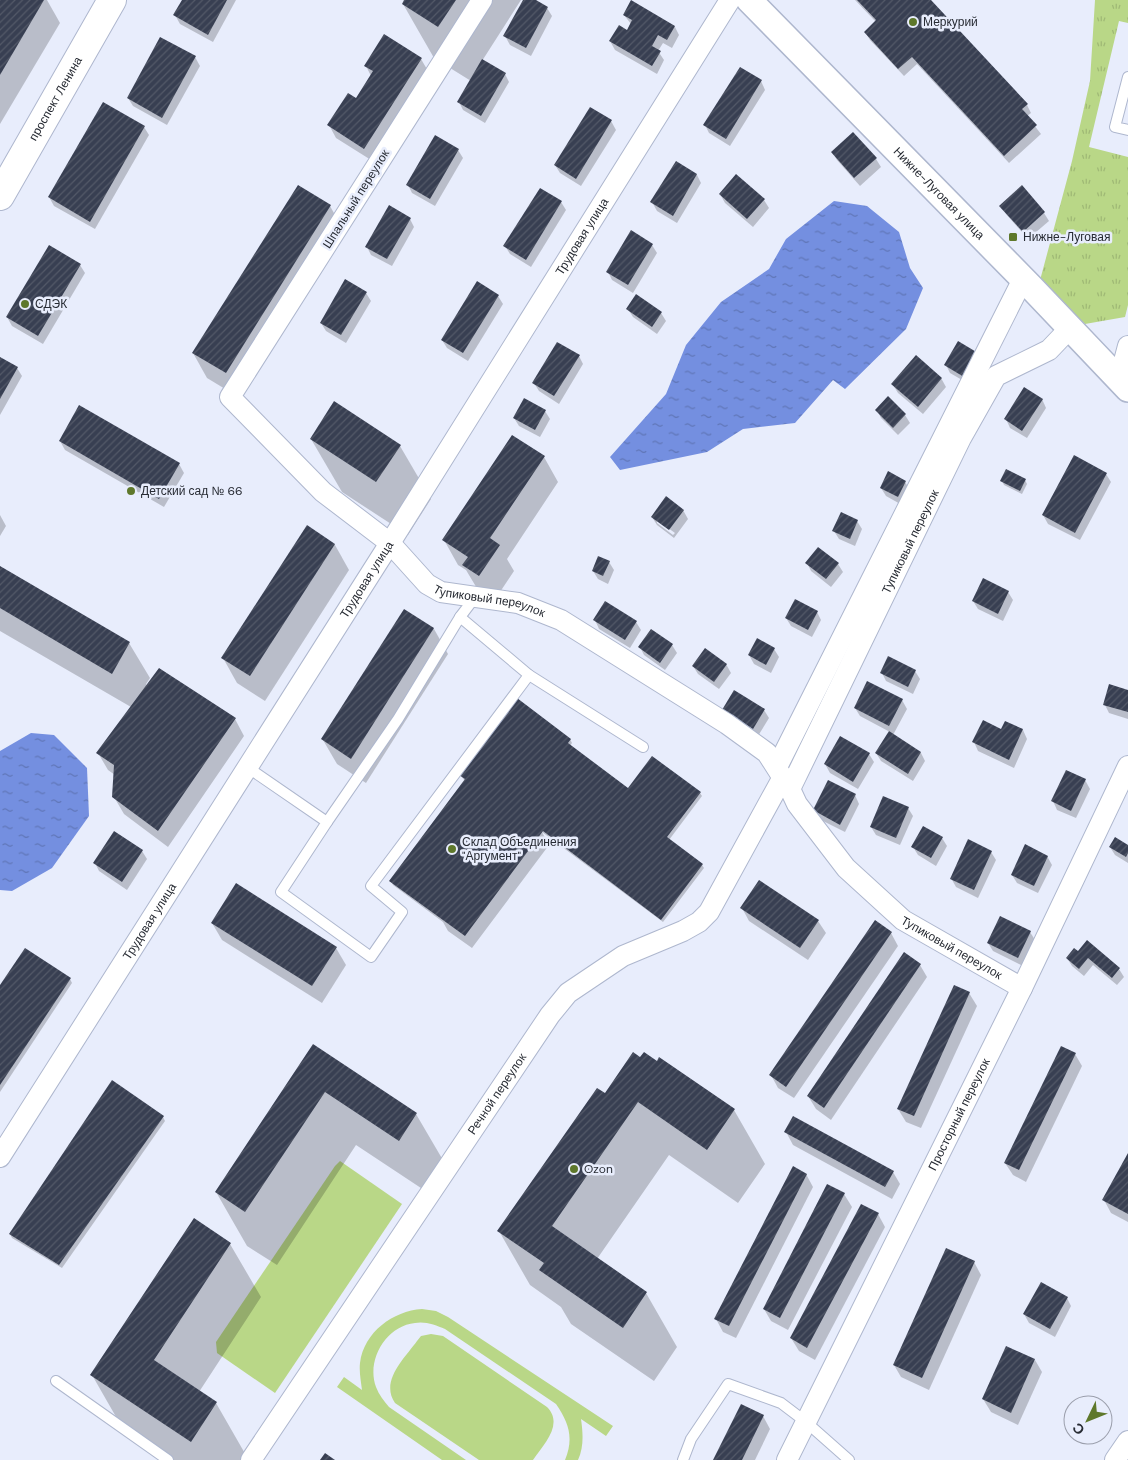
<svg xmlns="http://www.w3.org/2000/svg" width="1128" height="1460" font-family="'DM Sans',sans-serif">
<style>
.grass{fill:url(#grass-tufts)}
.park{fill:#b9d787}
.water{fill:url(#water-ripples)}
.shadow{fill:#0003;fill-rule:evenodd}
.building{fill:url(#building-hatch)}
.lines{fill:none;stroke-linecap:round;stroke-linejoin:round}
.service-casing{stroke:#aeb7ce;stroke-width:12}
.minor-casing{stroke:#aeb7ce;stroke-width:22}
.tertiary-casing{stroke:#aeb7ce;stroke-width:28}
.secondary-casing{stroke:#aeb7ce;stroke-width:30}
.service{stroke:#fff;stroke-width:10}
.minor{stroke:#fff;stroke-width:20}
.tertiary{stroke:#fff;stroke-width:25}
.secondary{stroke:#fff;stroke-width:28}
.poi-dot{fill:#5e782b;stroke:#e8edfc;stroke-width:2}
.labels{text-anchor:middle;stroke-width:5;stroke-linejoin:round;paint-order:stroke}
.poi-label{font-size:12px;fill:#272b33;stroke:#e8edfc;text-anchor:start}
.street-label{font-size:12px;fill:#272b33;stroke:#e8edfc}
</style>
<defs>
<pattern id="grass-tufts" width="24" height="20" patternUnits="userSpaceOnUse" patternTransform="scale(1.25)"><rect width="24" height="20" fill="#b9d787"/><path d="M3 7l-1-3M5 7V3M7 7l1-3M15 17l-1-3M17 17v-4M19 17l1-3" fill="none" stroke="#9fb975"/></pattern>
<pattern id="water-ripples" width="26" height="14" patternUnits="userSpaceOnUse" patternTransform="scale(1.25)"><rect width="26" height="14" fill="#748fe0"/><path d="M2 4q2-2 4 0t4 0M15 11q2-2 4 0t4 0" fill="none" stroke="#5f75b6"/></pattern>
<pattern id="building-hatch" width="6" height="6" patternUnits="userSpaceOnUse" patternTransform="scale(1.25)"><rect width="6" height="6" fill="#383f52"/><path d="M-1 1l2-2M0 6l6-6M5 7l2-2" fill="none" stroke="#535968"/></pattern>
</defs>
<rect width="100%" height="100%" fill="#e8edfc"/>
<polygon class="grass" points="1095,0 1128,0 1128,23 1119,21 1089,147 1128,157 1128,305 1125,317 1085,324 1039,284 1072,161 1090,81"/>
<g class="park">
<polygon points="340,1161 402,1204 275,1393 217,1353 216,1342 335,1166"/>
<path d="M 422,1309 L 436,1311 L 448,1317 L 613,1426 L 606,1436 L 581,1419 C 583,1433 584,1447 578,1460 L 565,1460 C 574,1438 569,1423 556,1404 L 445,1329 C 436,1325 425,1321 415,1323 C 386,1326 366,1360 376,1387 C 379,1395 384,1401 389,1407 L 466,1460 L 442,1460 L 337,1387 L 344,1377 L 362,1390 C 361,1381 359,1372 360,1363 C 364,1332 393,1311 422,1309 Z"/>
<path d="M 431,1334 L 443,1336 L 547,1407 C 564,1424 544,1444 533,1460 L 479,1460 L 395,1403 C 380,1381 404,1359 417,1341 L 421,1336 Z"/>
</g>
<g class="water">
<polygon points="834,201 867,206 899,232 910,268 923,288 906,329 845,389 833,380 795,423 743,429 707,452 620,470 610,457 666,394 686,345 721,302 769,269 786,239"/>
<polygon points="31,733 54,735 87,768 89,816 52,868 12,891 0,890 0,751"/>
</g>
<g class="shadow">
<polygon points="0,0 47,0 60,23 0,124"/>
<polygon points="183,0 236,0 213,42 180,24 175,15"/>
<polygon points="406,0 521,0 482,61 505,74 509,82 485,123 463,110 459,102 471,81 434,58 403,4"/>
<polygon points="524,0 533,0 547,8 552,16 531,56 510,45 505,36"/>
<polygon points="855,0 929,0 1027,105 1031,113 1027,116 1041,134 1009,163 917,64 904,76 870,40 865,32 876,22"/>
<polygon points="632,2 675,27 679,35 672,48 663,43 658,51 664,60 657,74 615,50 610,41 627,31 631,24 624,15"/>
<polygon points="195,57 200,66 167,125 133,106 128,98"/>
<polygon points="421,59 428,71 371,160 336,138 329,125 356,100 371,76 366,66"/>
<polygon points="761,81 765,90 730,146 709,133 705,125"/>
<polygon points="611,121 616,130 581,186 560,173 555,165"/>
<polygon points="144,127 149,135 95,229 54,206 49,197"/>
<polygon points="853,134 876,159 881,167 860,186 837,160 832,152"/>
<polygon points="458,150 463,158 435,206 412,193 408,185"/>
<polygon points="676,163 697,175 701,183 677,223 657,211 652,202"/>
<polygon points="1022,187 1044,213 1049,221 1028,239 1006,214 1001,206"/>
<polygon points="720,194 764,200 769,208 753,227 725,203"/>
<polygon points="561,202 566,210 531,267 510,254 505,246"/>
<polygon points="330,206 344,231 240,398 207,378 193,353"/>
<polygon points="410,219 414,227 392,266 371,255 367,247"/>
<polygon points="652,245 657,253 633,293 612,280 608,272"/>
<polygon points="80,265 85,273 43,344 12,326 7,317"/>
<polygon points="366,293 371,301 346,343 326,331 321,323"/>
<polygon points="498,296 503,304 468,361 447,348 442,340"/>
<polygon points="628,309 661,313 666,321 657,334 633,317"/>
<polygon points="958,343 969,384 950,373 946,365"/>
<polygon points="579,356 583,364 559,404 539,391 534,383"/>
<polygon points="0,359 17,368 22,376 0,415"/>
<polygon points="941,378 946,387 923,414 898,393 893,385"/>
<polygon points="888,398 905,415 910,423 898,435 881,418 877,410"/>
<polygon points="1042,399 1046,408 1027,438 1010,428 1006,419"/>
<polygon points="545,411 550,419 540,437 519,426 514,418"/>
<polygon points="311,439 400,446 431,499 408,535 342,492"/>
<polygon points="60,441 179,464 184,473 164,507 65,450"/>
<polygon points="544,457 558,482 507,559 514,571 494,601 478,590 466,570 458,565 444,540"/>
<polygon points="1106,474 1111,482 1080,540 1048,524 1043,515"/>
<polygon points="1025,480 1027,484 1022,494 1004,485 1002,481"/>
<polygon points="905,482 910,490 902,505 886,496 881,488"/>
<path d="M 683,510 L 688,519 L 674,538 L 657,525 L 652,517 ZM 657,520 L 675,533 L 673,535 L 657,523 Z"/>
<polygon points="0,515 6,526 0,536"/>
<polygon points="857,521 862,529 855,546 839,539 834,531"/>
<polygon points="307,527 335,545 349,570 265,701 237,683 223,658"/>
<polygon points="609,562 614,570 608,584 598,579 593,571"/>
<polygon points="807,563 838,564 843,572 831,587 811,571"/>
<polygon points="0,568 129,643 150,678 146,684 147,686 235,719 244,736 168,847 124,814 114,797 115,775 108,770 98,753 131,707 0,631"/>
<polygon points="1008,592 1013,600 1003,621 978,609 973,601"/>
<polygon points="405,611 434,629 448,654 366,783 337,764 323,740"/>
<polygon points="817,612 821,620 812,637 791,626 786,618"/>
<polygon points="595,620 636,622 641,630 630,648 599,629"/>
<polygon points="652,630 672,645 677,653 665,670 644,655 640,647"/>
<polygon points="774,649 779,657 771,673 754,664 749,655"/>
<polygon points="726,664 731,673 719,689 698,674 693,666"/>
<polygon points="915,671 920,679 913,694 886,681 882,673"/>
<polygon points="1128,691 1128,719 1109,713 1105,705"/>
<polygon points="902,700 907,709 893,735 921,753 925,761 913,781 881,761 876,753 890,732 860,716 855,708"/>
<polygon points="764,710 769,718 758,736 728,719"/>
<polygon points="1005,722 1023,730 1027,739 1014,768 978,751 974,742 1002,730"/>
<polygon points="570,739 572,743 570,746 628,789 700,793 702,796 669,840 702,865 704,868 663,922 542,832 549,845 472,948 448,931 443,922 393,885 391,881 465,781 461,776"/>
<polygon points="869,754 874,762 858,789 830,773 825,764"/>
<polygon points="1085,780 1090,789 1076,818 1057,810 1053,801"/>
<polygon points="855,795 859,804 845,832 819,819 814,810"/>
<polygon points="908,808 913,816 900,845 876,835 871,827"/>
<polygon points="942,838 947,846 936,866 918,855 913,847"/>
<polygon points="1110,847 1128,847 1128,863 1115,855"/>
<polygon points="142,851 147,859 127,890 99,871 95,863"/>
<polygon points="991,852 996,860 978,898 956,887 951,878"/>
<polygon points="1047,856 1052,865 1038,893 1017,883 1012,875"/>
<polygon points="742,908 818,921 826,933 808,960 749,921"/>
<polygon points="212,923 336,948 346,965 322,1003 222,940"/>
<polygon points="1030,932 1035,940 1023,966 993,951 988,943"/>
<polygon points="891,933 898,946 794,1098 778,1088 771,1075"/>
<polygon points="1087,942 1119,969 1124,977 1117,985 1093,965 1084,976 1072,966 1067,958 1078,953"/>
<polygon points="920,965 927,977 831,1120 816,1109 808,1096"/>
<polygon points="70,979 72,983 0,1092 0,988"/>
<polygon points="969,993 977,1006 921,1128 906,1122 898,1109"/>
<polygon points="313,1045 416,1114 447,1167 430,1194 356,1145 277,1265 247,1246 216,1192"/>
<polygon points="1075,1054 1082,1066 1026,1182 1013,1175 1005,1163"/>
<polygon points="606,1095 734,1110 765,1164 738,1203 669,1155 597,1259 646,1293 677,1347 654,1381 571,1324 561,1307 530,1285 499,1231"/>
<polygon points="163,1117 165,1121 62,1268 12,1238 10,1234"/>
<polygon points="786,1132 893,1172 900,1184 892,1199 793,1145"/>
<polygon points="1128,1156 1128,1222 1111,1213 1104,1200"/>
<polygon points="806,1174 813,1187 736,1338 723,1332 716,1319"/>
<polygon points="844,1194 852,1207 788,1330 771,1321 764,1309"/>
<polygon points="878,1214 885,1227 815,1360 799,1351 791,1338"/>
<polygon points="230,1244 261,1297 199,1392 216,1403 247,1457 245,1460 170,1460 123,1429 92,1375"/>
<polygon points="974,1262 981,1275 929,1390 901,1377 894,1365"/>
<polygon points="1067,1298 1071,1306 1055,1337 1029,1323 1024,1314"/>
<polygon points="1035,1360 1042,1372 1018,1425 991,1412 983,1399"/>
<polygon points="763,1416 770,1429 755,1460 714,1460"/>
</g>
<g class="building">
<polygon points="0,0 44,0 0,75"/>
<polygon points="182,0 227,0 208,35 173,15"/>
<polygon points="404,0 456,0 438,27 402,4"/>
<polygon points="523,0 536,0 548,7 526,48 503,36"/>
<polygon points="631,0 675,26 667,40 658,35 652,46 661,51 652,66 609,41 619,25 627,30 632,20 623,15"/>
<polygon points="857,0 931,0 1028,104 1022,109 1037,125 1004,156 912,57 898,69 864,32 876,20"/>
<polygon points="384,34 422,58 364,149 327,125 348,93 356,98 373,71 364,66"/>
<polygon points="160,37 196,56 162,118 127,98"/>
<polygon points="482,59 506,73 481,116 457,102"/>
<polygon points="740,67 762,80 726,139 703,125"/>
<polygon points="103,102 145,126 90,222 48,197"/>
<polygon points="590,107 612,120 576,179 554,165"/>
<polygon points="853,132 877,158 854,178 831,152"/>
<polygon points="435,135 459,149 430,199 406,185"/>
<polygon points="676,161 697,174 673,216 650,202"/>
<polygon points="736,174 765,199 747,219 719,194"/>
<polygon points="298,185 331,205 226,373 192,353"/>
<polygon points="1022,185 1045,212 1023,232 999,206"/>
<polygon points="540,188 562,201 526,260 503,246"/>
<polygon points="389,205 411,218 387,259 365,247"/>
<polygon points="631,230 653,244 628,285 606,272"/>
<polygon points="49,245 81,264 38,336 6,317"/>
<polygon points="345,279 367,292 341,335 320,323"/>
<polygon points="477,281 499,295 463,353 441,340"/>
<polygon points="636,294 662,312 652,327 626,309"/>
<polygon points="958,341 978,353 964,377 944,365"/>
<polygon points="557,342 580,355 554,396 532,383"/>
<polygon points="916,355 942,378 918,407 891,384"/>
<polygon points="0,357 18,367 0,399"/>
<polygon points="1024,387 1043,399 1022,431 1004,419"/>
<polygon points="888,396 906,414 893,428 875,410"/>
<polygon points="524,398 546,410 535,430 513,418"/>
<polygon points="334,401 401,445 376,482 310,439"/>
<polygon points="79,405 180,463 159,499 59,441"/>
<polygon points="512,435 545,456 490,538 500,545 479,576 462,565 468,557 442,540"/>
<polygon points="1074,455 1107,473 1075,533 1042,515"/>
<polygon points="1006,469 1026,479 1020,491 1000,481"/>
<polygon points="888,471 906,481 898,497 880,488"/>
<polygon points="666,496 684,510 669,530 651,517"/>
<polygon points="841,512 858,520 850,539 832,531"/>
<polygon points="307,525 335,544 250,676 221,658"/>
<polygon points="818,547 839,563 826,579 805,563"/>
<polygon points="598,556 610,561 603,576 592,571"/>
<polygon points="0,566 130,642 112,674 0,608"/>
<polygon points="983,578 1009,591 998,614 972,601"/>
<polygon points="795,599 818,611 808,630 785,618"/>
<polygon points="605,601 637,621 625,640 593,620"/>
<polygon points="404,609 434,628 351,759 321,739"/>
<polygon points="651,629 673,644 660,663 638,647"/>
<polygon points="757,638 775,648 766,665 748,655"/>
<polygon points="705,648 727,664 714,682 692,666"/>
<polygon points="888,656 916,670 908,687 880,673"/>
<polygon points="159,668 236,718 158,831 112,797 114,765 96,753"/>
<polygon points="867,681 903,699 889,726 854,708"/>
<polygon points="1109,684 1128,690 1128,712 1103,705"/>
<polygon points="734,690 765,709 753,729 722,710"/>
<polygon points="517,698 571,739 568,743 628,788 652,756 701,792 667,837 703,864 661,920 543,831 465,936 389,881 465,779 459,775"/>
<polygon points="983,720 1001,729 1005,721 1023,729 1009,760 972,742"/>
<polygon points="889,731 921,752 908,774 875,753"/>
<polygon points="840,736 870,753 853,782 824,764"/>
<polygon points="1066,770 1086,779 1071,811 1051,801"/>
<polygon points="828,780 856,794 840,825 813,810"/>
<polygon points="883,796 909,807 896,838 870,827"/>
<polygon points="923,826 943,837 931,858 911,847"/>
<polygon points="114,831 143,850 122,882 93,863"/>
<polygon points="1115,837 1128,845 1128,853 1126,857 1109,847"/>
<polygon points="968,839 992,851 974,890 950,879"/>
<polygon points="1025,844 1048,856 1034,886 1011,875"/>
<polygon points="759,880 819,920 800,948 740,908"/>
<polygon points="236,883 337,947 312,986 211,923"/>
<polygon points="1000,916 1031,931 1018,958 987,943"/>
<polygon points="875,920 892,932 786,1087 769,1075"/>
<polygon points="1087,940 1120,968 1112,978 1088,958 1079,969 1066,958 1074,948 1078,951"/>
<polygon points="25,948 71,978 0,1085 0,985"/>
<polygon points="904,952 921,964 824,1108 807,1096"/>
<polygon points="954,985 970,992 914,1116 897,1109"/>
<polygon points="313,1044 417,1113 399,1141 325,1092 245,1212 215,1192"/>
<polygon points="1061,1046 1076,1053 1019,1170 1004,1163"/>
<polygon points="633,1052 640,1057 644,1052 657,1061 659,1057 735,1109 707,1150 638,1102 552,1226 647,1292 623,1328 539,1270 544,1263 497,1231 597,1088 605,1093"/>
<polygon points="112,1080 164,1116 59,1265 9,1234"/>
<polygon points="793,1116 894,1171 885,1187 784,1132"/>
<polygon points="1128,1153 1128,1214 1102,1200"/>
<polygon points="793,1166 807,1174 729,1326 714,1319"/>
<polygon points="827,1184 845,1193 780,1318 763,1309"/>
<polygon points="861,1204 879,1213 807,1348 790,1338"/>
<polygon points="194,1218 231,1243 154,1360 217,1402 191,1442 90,1375"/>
<polygon points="946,1248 975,1261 922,1378 893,1365"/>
<polygon points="1041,1282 1068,1297 1050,1329 1023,1314"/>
<polygon points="1006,1346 1035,1359 1011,1413 982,1399"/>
<polygon points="741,1404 764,1415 742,1460 713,1460"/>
<polygon points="325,1453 335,1460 320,1460"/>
</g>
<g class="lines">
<defs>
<g id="service">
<polyline points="1128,77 1115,127 1128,130"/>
<polyline points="460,617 529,675 643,747"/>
<polyline points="247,767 327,822 281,892 371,957 402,912 371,886 529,675"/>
<polyline points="327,822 398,719 460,617 476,596"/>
<polyline points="56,1381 168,1460"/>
<polyline points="683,1460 691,1439 728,1384 781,1403 806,1422 849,1460"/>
</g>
<g id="minor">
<path id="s1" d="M 482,0 L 230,397 L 323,492 L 390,543 L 427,584 L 441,592 L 518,603 L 561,620 L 727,724 L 767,753 L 790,789 L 797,804 L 846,868 L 903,920 L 1022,988"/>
<polyline points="1119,380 1128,346"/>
<polyline points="777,767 1023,279"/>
<path id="s2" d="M 790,789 L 961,438 L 996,376 L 1049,350 L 1070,328"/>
<path id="s3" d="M 0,1157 L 390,543 L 730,0"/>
<path id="s4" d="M 251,1460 L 550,1015 L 568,993 L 623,956 L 683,931 L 699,922 L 709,912 L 783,777"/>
<path id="s5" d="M 787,1460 L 1022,988 L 1128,766"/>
<polyline points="1115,1460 1128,1441"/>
</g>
<g id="tertiary">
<path id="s6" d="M 749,0 L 1030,286 L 1128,389"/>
</g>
<g id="secondary">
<path id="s7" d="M 0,196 L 112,0"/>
</g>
</defs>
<use href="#service" class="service-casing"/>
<use href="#minor" class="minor-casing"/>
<use href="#tertiary" class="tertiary-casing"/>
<use href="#secondary" class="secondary-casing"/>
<use href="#service" class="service"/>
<use href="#minor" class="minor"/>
<use href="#tertiary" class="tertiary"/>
<use href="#secondary" class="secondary"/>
</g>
<g class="poi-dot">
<circle cx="913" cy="22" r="5"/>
<rect x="1008" y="232" width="10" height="10" rx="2.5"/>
<circle cx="25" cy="304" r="5"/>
<circle cx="131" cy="491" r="5"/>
<circle cx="452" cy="849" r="5"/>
<circle cx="574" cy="1169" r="5"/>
</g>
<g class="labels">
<g class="poi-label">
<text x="923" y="26">Меркурий</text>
<text x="1023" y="241">Нижне-Луговая</text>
<text x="35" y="308">СДЭК</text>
<text x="141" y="495">Детский сад № 66</text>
<text x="462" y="846">Склад Объединения<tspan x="462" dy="14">"Аргумент"</tspan></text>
<text x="584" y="1173">Ozon</text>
</g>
<g class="street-label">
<text dy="4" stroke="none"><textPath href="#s7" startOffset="112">проспект Ленина</textPath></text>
<text dy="4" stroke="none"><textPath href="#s6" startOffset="271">Нижне-Луговая улица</textPath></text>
<text transform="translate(356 199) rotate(-58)" y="4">Шпальный переулок</text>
<text dy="4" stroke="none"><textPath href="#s3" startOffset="1089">Трудовая улица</textPath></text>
<text dy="4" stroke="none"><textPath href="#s2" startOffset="275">Тупиковый переулок</textPath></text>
<text dy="4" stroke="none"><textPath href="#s3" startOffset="684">Трудовая улица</textPath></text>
<text dy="4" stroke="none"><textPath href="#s1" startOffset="808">Тупиковый переулок</textPath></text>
<text dy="4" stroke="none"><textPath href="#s3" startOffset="279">Трудовая улица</textPath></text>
<text dy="4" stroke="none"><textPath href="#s1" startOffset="1401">Тупиковый переулок</textPath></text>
<text dy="4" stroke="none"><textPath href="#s4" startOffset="441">Речной переулок</textPath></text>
<text dy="4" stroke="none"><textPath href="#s5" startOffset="386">Просторный переулок</textPath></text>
</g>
</g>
<g transform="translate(1088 1420) rotate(227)"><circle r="24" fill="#e8edfc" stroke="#9b9fac"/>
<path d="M0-4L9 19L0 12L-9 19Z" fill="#5e782b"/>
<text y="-8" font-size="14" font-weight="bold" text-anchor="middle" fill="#272b33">С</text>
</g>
</svg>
